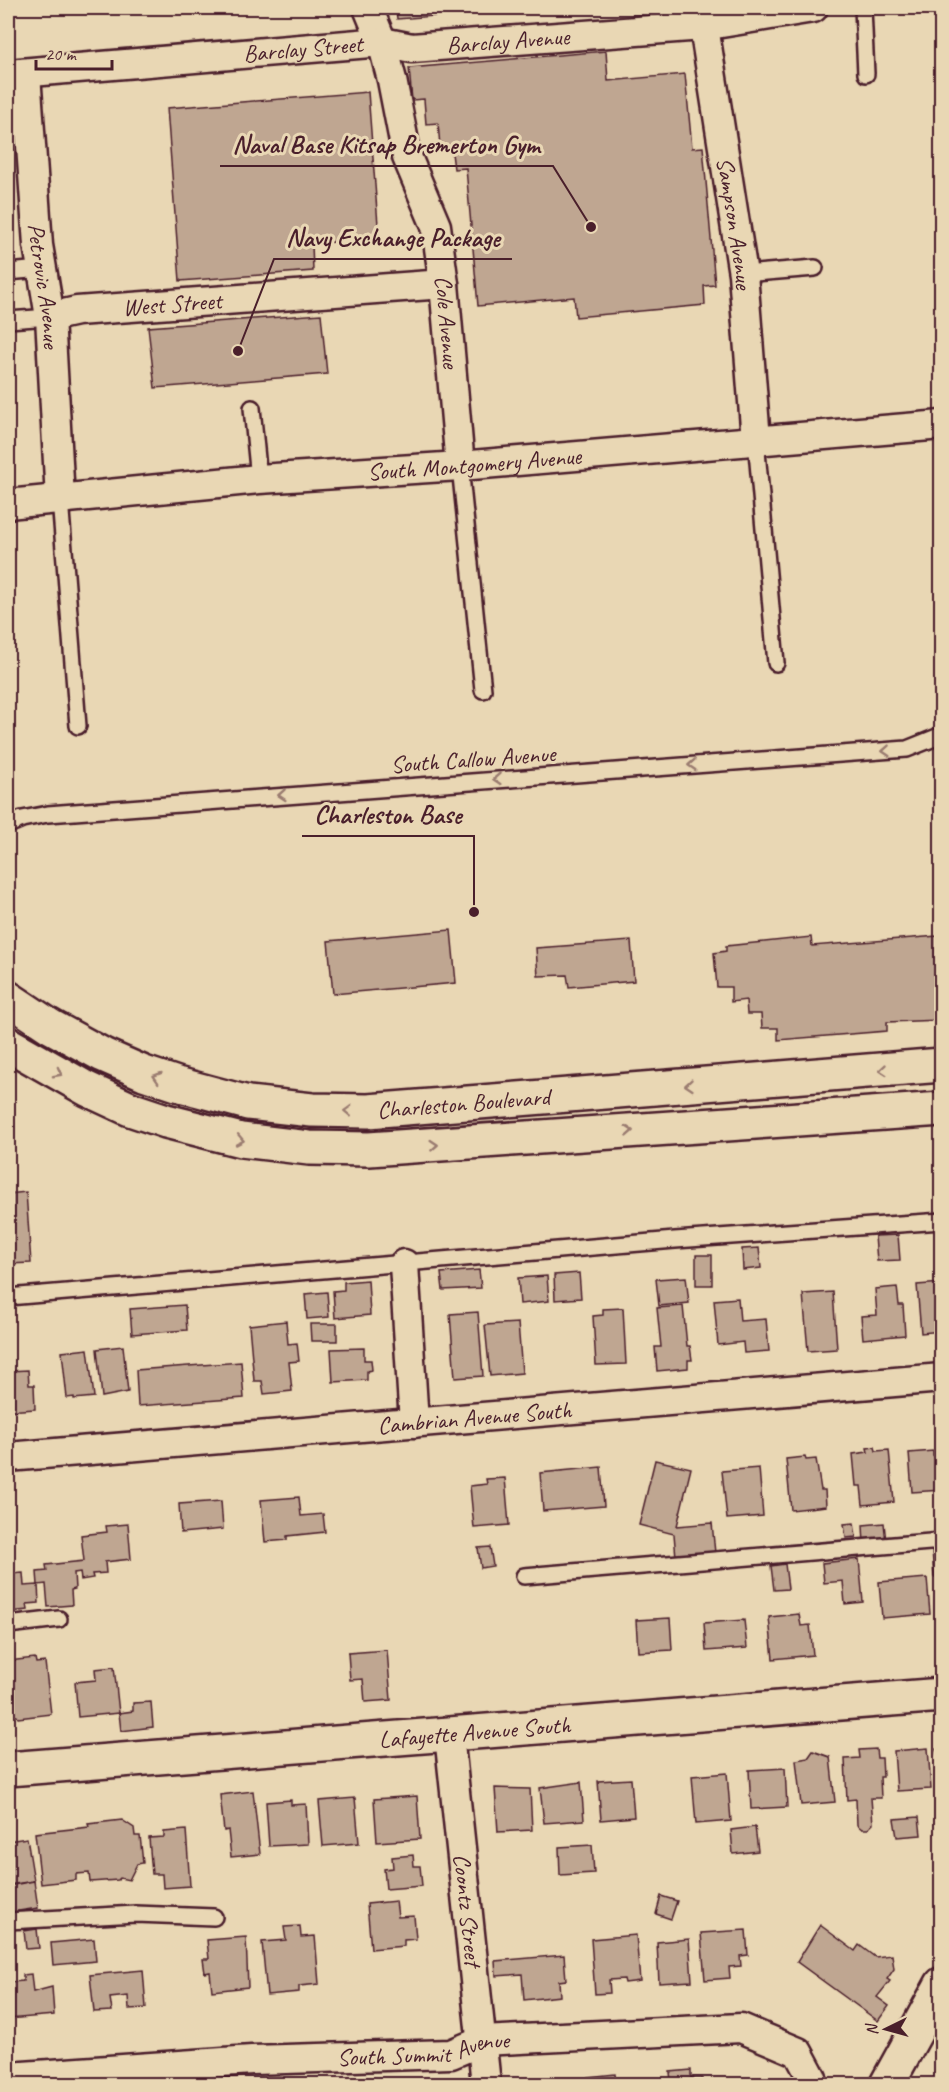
<svg xmlns="http://www.w3.org/2000/svg" width="949" height="2092" font-family="Caveat,sans-serif">
<style>
.building{fill:#bfa691;stroke:#4a1f2b;stroke-width:1.5}
.lines{fill:none;stroke-linecap:round;stroke-linejoin:round}
.lane-casing{stroke:#4a1f2b;stroke-width:20}
.street-casing{stroke:#4a1f2b;stroke-width:33}
.secondary-casing{stroke:#4a1f2b;stroke-width:38}
.highway-casing{stroke:#4a1f2b;stroke-width:38}
.lane{stroke:#e9d7b4;stroke-width:15}
.street{stroke:#e9d7b4;stroke-width:28}
.secondary{stroke:#e9d7b4;stroke-width:33}
.highway{stroke:#e9d7b4;stroke-width:33}
.oneway{stroke:#9a7b70}
.labels{text-anchor:middle;stroke-width:6;stroke-linejoin:round;paint-order:stroke}
.street-label{font-size:24px;fill:#4a1f2b;stroke:#e9d7b4}
.leader{fill:none;stroke:#4a1f2b;stroke-width:2}
.callout-dot{fill:#4a1f2b;stroke:#e9d7b4;stroke-width:2}
.callout-label{font-size:26px;text-anchor:middle;font-weight:bold;fill:#4a1f2b;stroke:#e9d7b4;stroke-width:6;stroke-linejoin:round;paint-order:stroke}
</style>
<rect width="100%" height="100%" fill="#e9d7b4"/>
<filter id="ink" filterUnits="userSpaceOnUse"><feTurbulence type="fractalNoise" baseFrequency=".0167" numOctaves="2"/><feDisplacementMap in="SourceGraphic" scale="12" xChannelSelector="R" yChannelSelector="G"/><feConvolveMatrix kernelMatrix="1 2 1 2 8 2 1 2 1" color-interpolation-filters="sRGB"/></filter>
<g filter="url(#ink)">
<g class="building">
<polygon points="396,8 537,8 397,19"/>
<polygon points="606,51 608,81 685,74 692,148 703,147 715,285 704,286 705,305 576,317 574,297 478,306 466,168 454,169 451,145 440,146 438,123 426,124 424,99 412,100 409,68"/>
<polygon points="368,92 379,238 312,244 313,271 180,281 167,108"/>
<polygon points="321,314 327,374 155,388 148,327"/>
<polygon points="451,930 456,983 333,994 328,941"/>
<polygon points="942,931 942,1020 887,1022 887,1031 778,1040 778,1028 762,1028 761,1014 747,1014 746,1000 731,1002 731,987 717,987 714,953 726,951 726,946 811,937 812,946 938,936"/>
<polygon points="631,941 634,981 569,987 567,975 538,976 536,948"/>
<polygon points="26,1192 31,1263 8,1264 8,1194"/>
<polygon points="898,1235 900,1260 877,1261 875,1236"/>
<polygon points="759,1248 761,1268 743,1270 742,1249"/>
<rect x="696" y="1255" width="16" height="30"/>
<polygon points="479,1270 481,1288 443,1290 441,1273"/>
<polygon points="579,1273 581,1298 555,1300 554,1275"/>
<polygon points="547,1276 549,1301 520,1304 518,1278"/>
<polygon points="686,1277 689,1303 659,1306 656,1279"/>
<polygon points="368,1280 370,1315 335,1318 333,1291 344,1290 344,1282"/>
<polygon points="942,1283 942,1331 921,1333 917,1285"/>
<polygon points="897,1287 899,1305 903,1305 905,1335 863,1339 861,1316 877,1315 875,1289"/>
<polygon points="327,1292 329,1317 307,1319 305,1294"/>
<polygon points="833,1292 837,1349 808,1351 803,1294"/>
<polygon points="738,1298 740,1321 766,1319 769,1351 744,1353 743,1342 718,1345 714,1300"/>
<polygon points="185,1305 187,1330 132,1334 130,1309"/>
<polygon points="683,1306 687,1346 690,1346 692,1360 688,1360 688,1368 657,1371 655,1347 661,1347 657,1308"/>
<polygon points="623,1308 626,1364 596,1365 593,1316 603,1315 603,1309"/>
<polygon points="478,1312 483,1376 455,1378 450,1314"/>
<polygon points="286,1321 288,1344 297,1343 299,1361 289,1362 292,1391 264,1394 262,1381 254,1381 249,1325"/>
<polygon points="518,1323 522,1373 490,1376 485,1325"/>
<polygon points="310,1324 337,1324 337,1341 311,1341"/>
<polygon points="123,1346 128,1392 102,1397 97,1349"/>
<polygon points="364,1348 364,1360 371,1360 372,1370 367,1371 367,1380 333,1382 331,1349"/>
<polygon points="88,1349 94,1397 74,1399 74,1397 67,1398 62,1352"/>
<polygon points="241,1362 244,1398 138,1406 136,1370"/>
<polygon points="28,1370 29,1385 34,1385 35,1409 8,1411 8,1371"/>
<polygon points="875,1447 876,1451 889,1450 894,1502 863,1505 861,1486 856,1486 853,1454 868,1452 867,1448"/>
<polygon points="933,1451 933,1456 942,1455 942,1490 912,1492 909,1453"/>
<polygon points="805,1457 806,1460 816,1459 821,1490 825,1490 826,1506 791,1510 786,1459"/>
<polygon points="655,1460 691,1468 677,1526 712,1523 715,1553 676,1557 674,1534 639,1525"/>
<polygon points="601,1467 604,1506 543,1511 540,1473"/>
<polygon points="759,1468 763,1516 727,1519 722,1471"/>
<polygon points="505,1478 509,1525 474,1528 470,1486 487,1484 486,1479"/>
<polygon points="299,1497 301,1516 323,1514 325,1532 287,1536 287,1540 265,1542 261,1500"/>
<polygon points="221,1501 223,1529 181,1533 179,1504"/>
<polygon points="854,1523 856,1537 846,1538 844,1524"/>
<polygon points="884,1523 886,1542 864,1544 863,1525"/>
<polygon points="128,1524 131,1559 105,1562 106,1573 92,1574 93,1578 81,1580 80,1572 74,1573 75,1589 71,1590 72,1605 48,1607 46,1584 38,1585 37,1572 47,1571 46,1565 84,1561 81,1535 107,1532 106,1526"/>
<polygon points="490,1547 493,1566 481,1568 478,1548"/>
<polygon points="942,1549 942,1576 934,1577 932,1550"/>
<polygon points="859,1559 863,1602 845,1604 843,1581 824,1583 822,1563"/>
<polygon points="785,1564 788,1589 774,1590 771,1566"/>
<polygon points="10,1567 10,1574 23,1573 24,1586 38,1585 39,1603 27,1604 28,1610 8,1612 8,1568"/>
<polygon points="927,1578 930,1614 882,1618 879,1582"/>
<polygon points="799,1614 801,1626 810,1625 813,1655 773,1659 769,1617"/>
<polygon points="670,1618 672,1650 638,1652 636,1620"/>
<polygon points="744,1620 747,1648 706,1651 704,1623"/>
<polygon points="387,1650 391,1700 365,1702 363,1679 350,1680 348,1653"/>
<polygon points="35,1658 36,1663 45,1662 51,1714 18,1718 17,1716 8,1716 8,1661"/>
<polygon points="114,1667 119,1713 78,1717 75,1682 96,1680 95,1669"/>
<polygon points="151,1702 153,1727 121,1731 119,1713 133,1711 133,1703"/>
<polygon points="928,1748 931,1789 897,1791 894,1751"/>
<polygon points="942,1748 942,1773 936,1749"/>
<polygon points="876,1749 877,1758 882,1758 883,1777 880,1777 881,1798 871,1798 873,1824 868,1829 862,1829 857,1825 856,1799 847,1800 845,1759 860,1758 859,1750"/>
<polygon points="813,1751 830,1757 835,1802 801,1805 796,1760 808,1758"/>
<polygon points="785,1768 787,1807 751,1809 749,1770"/>
<polygon points="727,1773 731,1821 696,1824 692,1776"/>
<polygon points="631,1779 634,1817 601,1820 598,1781"/>
<polygon points="581,1782 584,1820 544,1823 540,1788"/>
<polygon points="495,1788 530,1789 532,1830 498,1832"/>
<polygon points="253,1791 260,1854 231,1857 228,1830 224,1831 220,1795"/>
<polygon points="417,1796 420,1839 377,1842 374,1799"/>
<polygon points="355,1798 359,1843 323,1846 319,1801"/>
<polygon points="291,1800 291,1805 306,1804 308,1844 269,1846 266,1802"/>
<polygon points="919,1817 921,1835 897,1837 894,1819"/>
<polygon points="122,1820 134,1828 135,1836 140,1836 143,1863 137,1864 129,1880 120,1878 118,1880 90,1882 89,1873 76,1874 76,1880 41,1884 35,1833 89,1827 88,1824"/>
<polygon points="755,1827 758,1851 733,1854 731,1830"/>
<polygon points="186,1830 190,1886 163,1888 162,1874 152,1874 149,1838 164,1837 164,1832"/>
<polygon points="27,1838 34,1881 8,1885 8,1841"/>
<polygon points="592,1845 594,1873 560,1875 559,1847"/>
<polygon points="413,1855 414,1866 420,1866 422,1886 386,1889 384,1869 393,1868 392,1857"/>
<polygon points="34,1881 38,1908 12,1912 8,1886"/>
<polygon points="661,1896 677,1901 671,1919 656,1914"/>
<polygon points="396,1901 398,1917 414,1916 416,1939 404,1940 404,1946 371,1949 367,1904"/>
<polygon points="820,1925 855,1951 859,1945 875,1957 892,1955 894,1969 887,1979 890,1981 877,1997 889,2006 878,2021 797,1962"/>
<polygon points="300,1926 301,1937 315,1936 319,1984 299,1986 299,1992 267,1995 262,1942 286,1940 284,1927"/>
<polygon points="37,1929 39,1948 26,1949 24,1931"/>
<polygon points="746,1930 748,1955 740,1956 741,1966 729,1967 730,1978 705,1980 701,1933"/>
<polygon points="636,1935 640,1981 625,1983 624,1979 609,1980 610,1993 595,1994 591,1939"/>
<polygon points="246,1937 248,1987 212,1991 210,1972 205,1973 203,1959 209,1959 207,1940"/>
<polygon points="94,1939 96,1961 53,1965 51,1943"/>
<polygon points="689,1939 692,1981 659,1983 657,1942"/>
<polygon points="564,1955 566,1980 559,1981 560,1996 524,2000 522,1974 496,1976 495,1961"/>
<polygon points="8,1964 10,1964 11,1982 23,1981 23,1975 31,1974 33,1992 52,1987 54,2015 8,2019"/>
<polygon points="143,1970 146,2008 129,2009 128,1996 110,1998 112,2011 94,2012 90,1975"/>
<polygon points="691,2070 691,2078 702,2078 703,2084 661,2084 661,2081 671,2081 670,2072"/>
<polygon points="615,2074 616,2084 589,2084 588,2077"/>
<polygon points="569,2079 570,2084 528,2084 527,2082"/>
</g>
<g class="lines">
<defs>
<g id="lane">
<polyline points="863,8 866,74"/>
<polyline points="8,272 41,269"/>
<polyline points="743,274 815,268"/>
<polyline points="8,320 50,317"/>
<polyline points="252,408 259,479"/>
<polyline points="756,440 776,663"/>
<polyline points="460,466 483,690"/>
<polyline points="60,499 78,726"/>
<polyline points="8,825 22,819 48,814 907,749 942,735"/>
<polyline points="8,1297 675,1240 942,1221"/>
<polyline points="524,1576 942,1541"/>
<polyline points="8,1625 59,1619"/>
<polyline points="8,1921 136,1914 214,1917"/>
</g>
<g id="street">
<path id="s1" d="M 368,8 L 382,42 L 392,80 L 407,157 L 436,226 L 444,284 L 460,466"/>
<path id="s2" d="M 701,8 L 743,274 L 756,440"/>
<path id="s3" d="M 8,74 L 382,42 L 412,48 L 703,26 L 813,8"/>
<path id="s4" d="M 26,74 L 38,245 L 50,317 L 60,499"/>
<path id="s5" d="M 50,317 L 77,311 L 444,284"/>
<path id="s6" d="M 8,504 L 259,479 L 460,466 L 942,425"/>
<polyline points="404,1264 414,1423"/>
<path id="s7" d="M 8,1457 L 942,1378"/>
<path id="s8" d="M 449,1735 L 486,2084"/>
<path id="s9" d="M 8,2077 L 252,2060 L 451,2054 L 482,2041 L 741,2028 L 798,2052 L 812,2078 L 813,2084"/>
</g>
<g id="secondary">
<path id="s10" d="M 8,1769 L 942,1695"/>
<polyline points="887,2084 942,1984"/>
</g>
<g id="highway">
<path id="s11" d="M 8,998 L 50,1026 L 103,1055 L 144,1073 L 177,1084 L 248,1103 L 312,1110 L 368,1111 L 942,1065"/>
<polyline points="8,1044 87,1089 130,1109 166,1121 241,1140 309,1148 369,1149 942,1109"/>
</g>
</defs>
<use href="#lane" class="lane-casing"/>
<use href="#street" class="street-casing"/>
<use href="#secondary" class="secondary-casing"/>
<use href="#highway" class="highway-casing"/>
<use href="#lane" class="lane"/>
<use href="#street" class="street"/>
<use href="#secondary" class="secondary"/>
<use href="#highway" class="highway"/>
</g>
<defs><path id="oneway-chevron" d="M-2-3.5L2.5 0L-2 3.5" fill="none" stroke-width="1.6" stroke-linecap="round" stroke-linejoin="round" transform="scale(1.5)"/></defs>
<g class="oneway">
<use href="#oneway-chevron" transform="translate(886 751) rotate(176)"/>
<use href="#oneway-chevron" transform="translate(692 765) rotate(176)"/>
<use href="#oneway-chevron" transform="translate(497 779) rotate(176)"/>
<use href="#oneway-chevron" transform="translate(282 795) rotate(176)"/>
<use href="#oneway-chevron" transform="translate(883 1070) rotate(175)"/>
<use href="#oneway-chevron" transform="translate(58 1073) rotate(28)"/>
<use href="#oneway-chevron" transform="translate(157 1077) rotate(-162)"/>
<use href="#oneway-chevron" transform="translate(689 1085) rotate(175)"/>
<use href="#oneway-chevron" transform="translate(348 1111) rotate(-178)"/>
<use href="#oneway-chevron" transform="translate(629 1131) rotate(-4)"/>
<use href="#oneway-chevron" transform="translate(240 1140) rotate(11)"/>
<use href="#oneway-chevron" transform="translate(434 1145) rotate(-4)"/>
</g>
</g>
<g class="labels">
<g class="street-label">
<text dy="8" stroke="none"><textPath href="#s3" startOffset="502">Barclay Avenue</textPath></text>
<text dy="8" stroke="none"><textPath href="#s3" startOffset="296">Barclay Street</textPath></text>
<text dy="8" stroke="none"><textPath href="#s2" startOffset="218">Sampson Avenue</textPath></text>
<text dy="8" stroke="none"><textPath href="#s4" startOffset="213">Petrovic Avenue</textPath></text>
<text dy="8" stroke="none"><textPath href="#s5" startOffset="123">West Street</textPath></text>
<text dy="8" stroke="none"><textPath href="#s1" startOffset="326">Cole Avenue</textPath></text>
<text dy="8" stroke="none"><textPath href="#s6" startOffset="468">South Montgomery Avenue</textPath></text>
<text transform="translate(473 759) rotate(-4)" y="8">South Callow Avenue</text>
<text dy="8" stroke="none"><textPath href="#s11" startOffset="480">Charleston Boulevard</textPath></text>
<text dy="8" stroke="none"><textPath href="#s7" startOffset="468">Cambrian Avenue South</textPath></text>
<text dy="8" stroke="none"><textPath href="#s10" startOffset="468">Lafayette Avenue South</textPath></text>
<text dy="8" stroke="none"><textPath href="#s8" startOffset="176">Coontz Street</textPath></text>
<text dy="8" stroke="none"><textPath href="#s9" startOffset="417">South Summit Avenue</textPath></text>
</g>
</g>
<path class="leader" d="M591 227L553 166H220M238 351L274 259H512M474 912L474 836H302"/>
<g class="callout-dot">
<circle cx="591" cy="227" r="6"/>
<circle cx="238" cy="351" r="6"/>
<circle cx="474" cy="912" r="6"/>
</g>
<g class="callout-label">
<text x="386" y="153">Naval Base Kitsap Bremerton Gym</text>
<text x="393" y="246">Navy Exchange Package</text>
<text x="388" y="823">Charleston Base</text>
</g>
<rect width="949" height="2092" fill="none" stroke="#e9d7b4" stroke-width="30"/>
<rect x="15" y="15" width="919" height="2062" fill="none" stroke="#4a1f2b" stroke-width="2" filter="url(#ink)"/>
<g transform="translate(886 2029) rotate(265)" stroke="#e9d7b4" stroke-width="4.5" paint-order="stroke">
<path d="M0-4.5L10 22L0 15L-10 22Z" fill="#4a1f2b"/>
<text y="-9" font-size="16" font-weight="bold" text-anchor="middle" fill="#4a1f2b">N</text>
</g>
<path d="M36 60v9h76v-9" fill="none" stroke="#4a1f2b" stroke-width="3"/>
<text x="45" y="60" font-size="18" fill="#4a1f2b" stroke="#e9d7b4" stroke-width="4.5" paint-order="stroke">20 m</text>
</svg>
